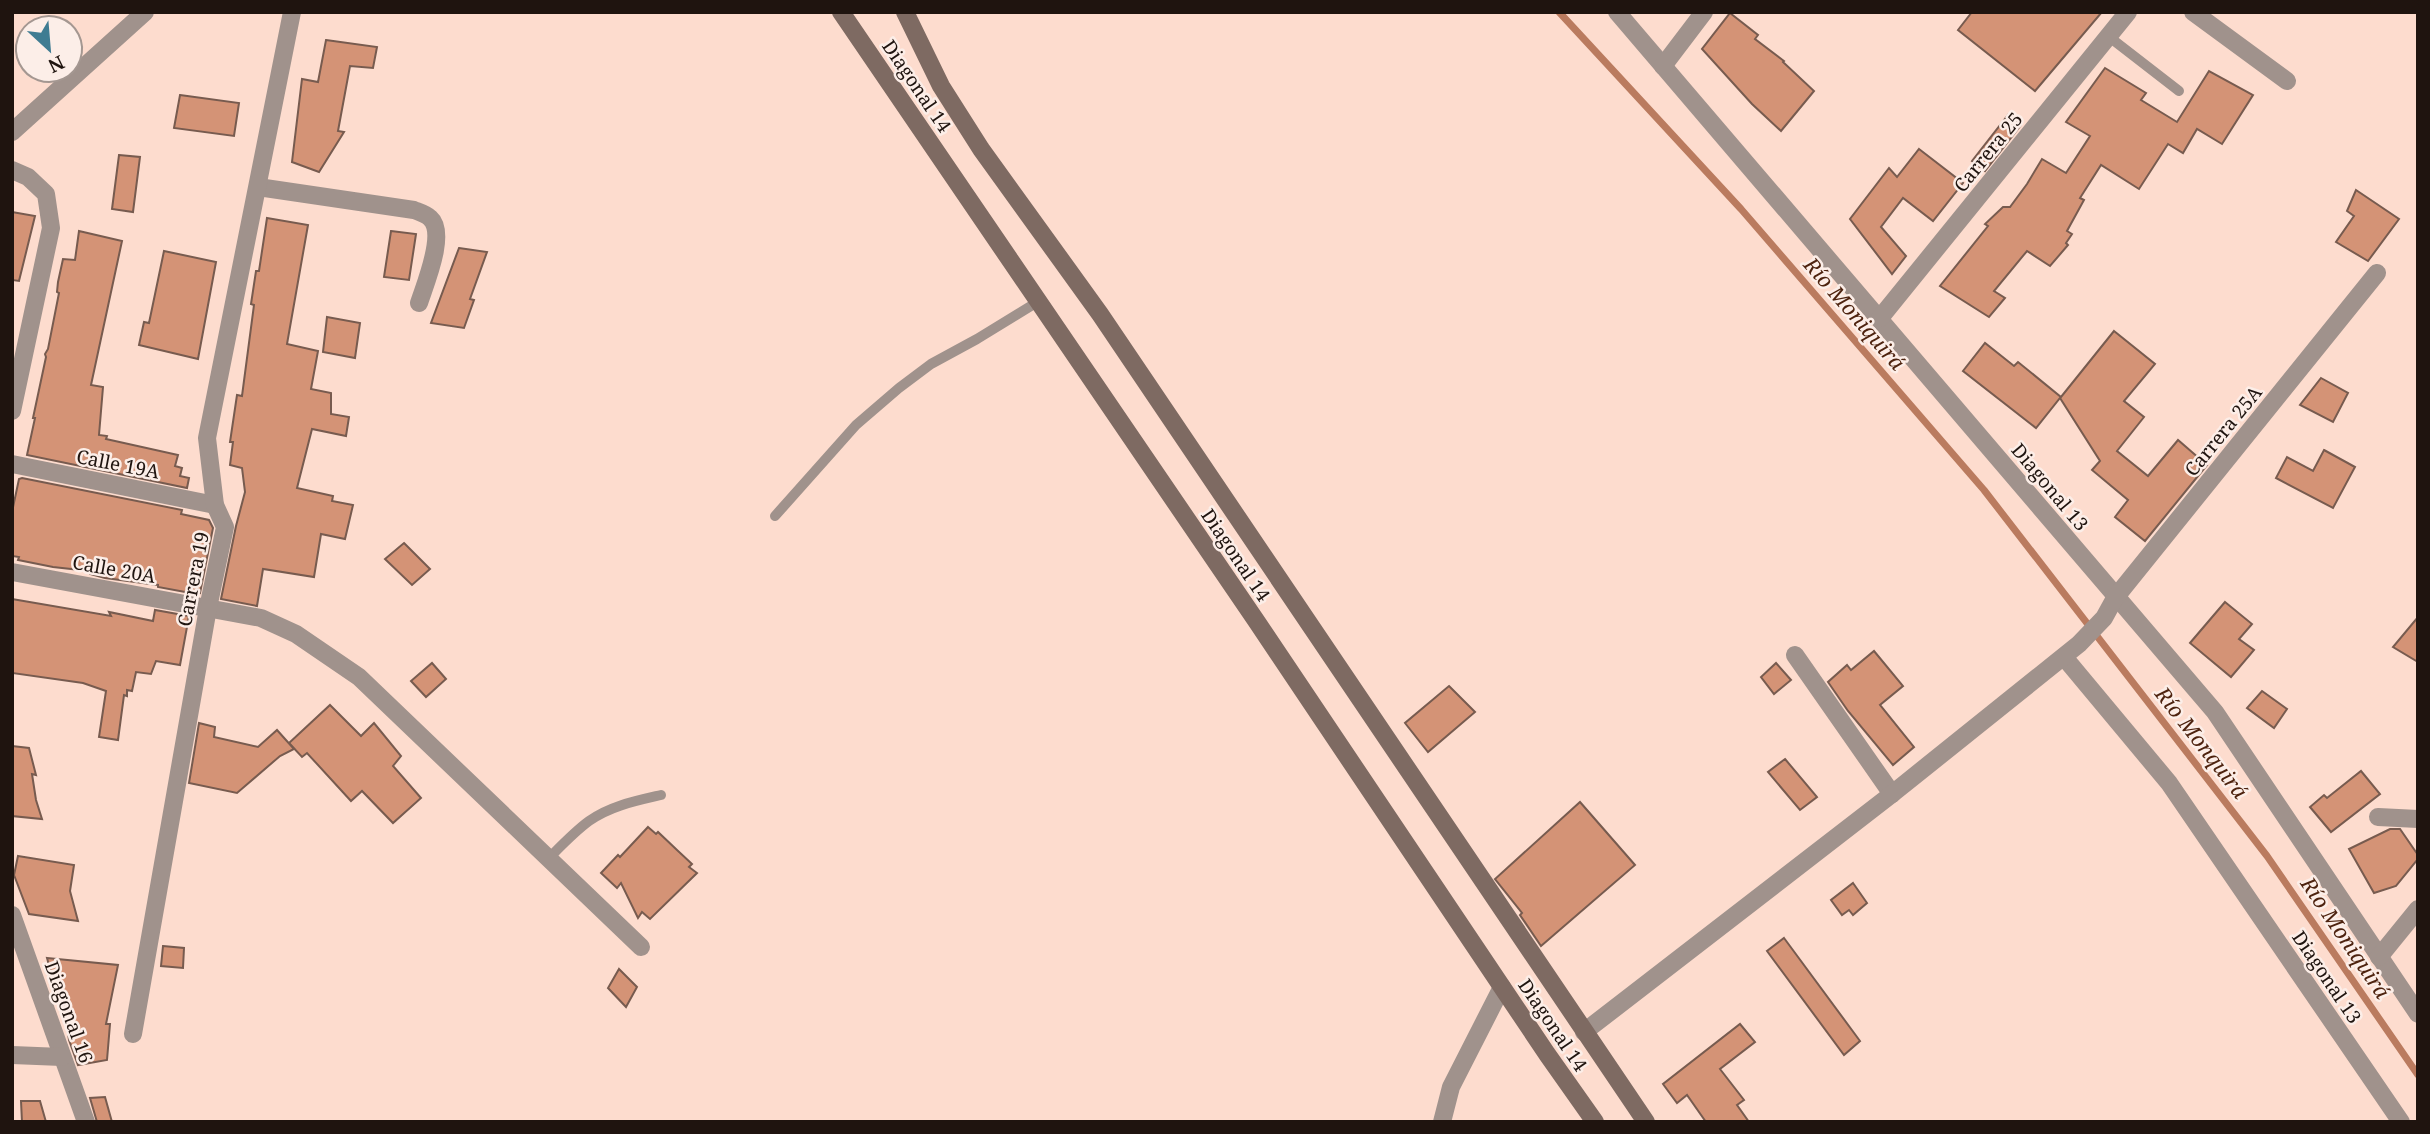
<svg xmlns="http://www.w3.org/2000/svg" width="2430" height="1134" font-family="'Noto Serif',serif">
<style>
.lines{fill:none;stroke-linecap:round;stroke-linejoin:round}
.stream{stroke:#ba7b5f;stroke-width:7}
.building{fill:#d49376;stroke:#775b4f;stroke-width:2}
.lane{stroke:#a0928c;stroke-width:10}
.street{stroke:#a0928c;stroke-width:18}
.secondary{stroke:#7e6a62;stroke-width:18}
.labels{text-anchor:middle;stroke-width:5;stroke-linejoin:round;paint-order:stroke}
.street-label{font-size:19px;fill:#1f140f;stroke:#fceee8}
.water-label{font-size:21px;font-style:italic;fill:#4e230f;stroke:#fceee8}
</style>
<rect width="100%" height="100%" fill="#fddcce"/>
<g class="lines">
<polyline class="stream" points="1559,12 1741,209 1984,490 2267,856 2418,1075"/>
</g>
<g class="building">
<polygon points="1972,12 2102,12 2035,91 1958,30"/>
<polygon points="1730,13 1758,35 1755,39 1784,61 1783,62 1814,91 1781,131 1752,104 1702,49"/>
<polygon points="326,40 377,47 373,68 350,66 338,131 344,132 319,172 292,162 302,79 318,82"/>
<polygon points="2105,68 2146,93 2141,100 2177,122 2209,71 2253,95 2222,144 2197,129 2183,153 2168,144 2139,189 2101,165 2080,198 2084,200 2067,231 2072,234 2066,243 2068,245 2050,266 2027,251 1994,291 2005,298 1989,317 1940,286 1988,226 1985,224 2003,207 2010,207 2027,184 2042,159 2066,173 2090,136 2066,122"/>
<polygon points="180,95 239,103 234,136 174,128"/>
<polygon points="2008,115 2021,125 1985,171 1972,161"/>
<polygon points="1919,149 1963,183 1933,221 1903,198 1881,227 1906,256 1892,274 1850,219 1889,168 1897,177"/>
<polygon points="119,155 140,157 133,212 112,209"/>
<polygon points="2356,190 2399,219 2368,261 2336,242 2354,216 2347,211"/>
<polygon points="12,212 35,216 19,281 12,280"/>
<polygon points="267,218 308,225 287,344 318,351 311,389 331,393 331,414 349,417 346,436 312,429 297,488 333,496 332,501 353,505 345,539 321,534 314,577 263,569 257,606 221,599 236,526 245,492 242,468 230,465 233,442 230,442 237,395 242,396 254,305 251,304 256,271 259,271"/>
<polygon points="79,231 122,241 91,385 103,387 99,435 107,436 106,439 178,455 175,466 182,468 180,476 189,478 187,488 27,455 35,418 33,418 46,357 45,354 48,349 59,293 57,292 58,282 63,259 75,260"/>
<polygon points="391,231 416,234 409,280 384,277"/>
<polygon points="459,248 487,252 470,299 474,300 464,328 431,323"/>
<polygon points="164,251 216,262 198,359 139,345 144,322 149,323"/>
<polygon points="327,317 360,323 355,358 323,352"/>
<polygon points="2114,331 2155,364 2124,401 2144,417 2117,451 2148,476 2178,440 2207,465 2145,541 2115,517 2128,500 2092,470 2100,461 2060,398 2036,428 1963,371 1985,343 2014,366 2018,362 2061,397"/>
<polygon points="2321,378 2348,393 2333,422 2300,405"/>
<polygon points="2324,450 2355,467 2333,508 2276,478 2287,457 2313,471"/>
<polygon points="22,478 182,510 181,514 209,520 213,528 200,593 196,592 196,594 158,587 158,585 105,578 90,574 89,571 53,567 18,560 19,557 12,556 12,512 19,479"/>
<polygon points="404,543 430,569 412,585 385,559"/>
<polygon points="12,599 111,616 109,612 153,621 155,610 189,616 180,665 156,661 151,674 136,672 132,691 127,690 127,696 124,695 118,740 99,737 106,691 83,683 12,673"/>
<polygon points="2225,602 2252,624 2239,639 2254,650 2231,677 2190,643"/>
<polygon points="2418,617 2418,662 2393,647"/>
<polygon points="1874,651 1903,686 1880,705 1914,747 1893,765 1848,711 1828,682 1847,665 1851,670"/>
<polygon points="432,663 446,679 426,697 411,681"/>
<polygon points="1776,663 1791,680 1774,694 1761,677"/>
<polygon points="1449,686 1475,712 1428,752 1405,723"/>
<polygon points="2262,691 2287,709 2274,728 2247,708"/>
<polygon points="330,705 361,736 374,723 401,756 393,766 421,798 393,823 362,791 351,801 307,753 302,757 289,743"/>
<polygon points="199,723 215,727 214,737 258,747 277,730 294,749 280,756 237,793 189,783"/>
<polygon points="12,746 29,748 36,775 32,774 36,800 42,819 12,816"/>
<polygon points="1785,759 1817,797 1800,810 1768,772"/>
<polygon points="2361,771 2380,794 2331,832 2310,807 2324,795 2327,798"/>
<polygon points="1580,802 1635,865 1541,946 1520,915 1522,913 1495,879"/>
<polygon points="648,827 656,834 658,832 677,850 692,864 689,867 697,873 650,919 642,912 638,918 621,883 617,888 601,873 618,855 620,857"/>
<polygon points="2390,829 2400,829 2418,855 2418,859 2396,886 2374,893 2349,849"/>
<polygon points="18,856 74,865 70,891 78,921 29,914 14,875"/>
<polygon points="1853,883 1867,903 1853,915 1849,910 1842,915 1831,900"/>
<polygon points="1784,938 1860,1041 1844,1055 1767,951"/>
<polygon points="163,946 184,948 183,968 161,966"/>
<polygon points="47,958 118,965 106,1024 110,1024 107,1060 78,1065 69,1040 65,1013 62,1013"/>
<polygon points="619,969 637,987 626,1007 608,988"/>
<polygon points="1740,1024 1755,1042 1720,1069 1744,1100 1737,1105 1749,1122 1706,1122 1687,1095 1677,1103 1663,1084"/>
<polygon points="105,1097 112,1122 97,1122 90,1098"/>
<polygon points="21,1101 40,1101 46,1122 22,1122"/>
</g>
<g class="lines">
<g class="lane">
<polyline points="2108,36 2179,91"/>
<polyline points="775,516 856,425 899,388 931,364 977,339 1039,301"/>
<path d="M 548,859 C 561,846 574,832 589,821 C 610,806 635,801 661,795"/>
</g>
<g class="street">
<polyline points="1617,12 2215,712 2418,1014"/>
<polyline points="2193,12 2287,81"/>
<polyline points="1663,66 1704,12"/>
<polyline points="12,132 145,12"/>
<polyline points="12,170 28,177 46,194 51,228 12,411"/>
<path d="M 258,187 L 414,210 C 419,212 426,214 430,218 C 447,233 425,284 419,303"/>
<polyline points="1880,318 2128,12"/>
<polyline points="12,464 215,505"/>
<polyline points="12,572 261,618 296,634 359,677 641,947"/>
<polyline points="1795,655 1892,794"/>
<polyline points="2064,657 2169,783 2401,1122"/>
<polyline points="2378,817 2418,819"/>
<polyline points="12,915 86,1122"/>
<polyline points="2379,957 2418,909"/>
<polyline points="1584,1032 1892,794 2079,644 2104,618 2115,598 2377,273"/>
<polyline points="133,1034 208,608 225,527 215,505 207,438 292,12"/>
<polyline points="12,1055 62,1057"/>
<polyline points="1442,1122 1451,1087 1502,987"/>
</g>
<g class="secondary">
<polyline points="841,12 1257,622 1547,1054 1595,1122"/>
<polyline points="905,12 941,86 981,149 1100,314 1646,1122"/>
</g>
</g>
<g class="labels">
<g class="street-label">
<text transform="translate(917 86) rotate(56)" y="7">Diagonal 14</text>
<text transform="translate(1988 152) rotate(-51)" y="7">Carrera 25</text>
<text transform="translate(2223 431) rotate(-51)" y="7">Carrera 25A</text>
<text transform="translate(118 464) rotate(11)" y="7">Calle 19A</text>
<text transform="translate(2050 487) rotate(50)" y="7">Diagonal 13</text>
<text transform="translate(1236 555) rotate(56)" y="7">Diagonal 14</text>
<text transform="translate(114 569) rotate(10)" y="7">Calle 20A</text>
<text transform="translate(193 579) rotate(-79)" y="7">Carrera 19</text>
<text transform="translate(2327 977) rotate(56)" y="7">Diagonal 13</text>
<text transform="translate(69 1012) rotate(70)" y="7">Diagonal 16</text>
<text transform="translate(1553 1025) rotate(56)" y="7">Diagonal 14</text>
</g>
<g class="water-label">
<text transform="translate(1854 314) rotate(49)" y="7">Río Moniquirá</text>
<text transform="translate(2201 743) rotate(52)" y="7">Río Monquirá</text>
<text transform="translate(2345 938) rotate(56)" y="7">Río Moniquirá</text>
</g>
</g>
<rect width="2430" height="1134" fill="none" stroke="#1f140f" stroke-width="28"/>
<g transform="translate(49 49) rotate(154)"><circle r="33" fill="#fceee8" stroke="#a49791" stroke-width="2"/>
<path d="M0-5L12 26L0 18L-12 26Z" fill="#3f7c92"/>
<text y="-10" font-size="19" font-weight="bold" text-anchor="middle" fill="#1f140f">N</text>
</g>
</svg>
